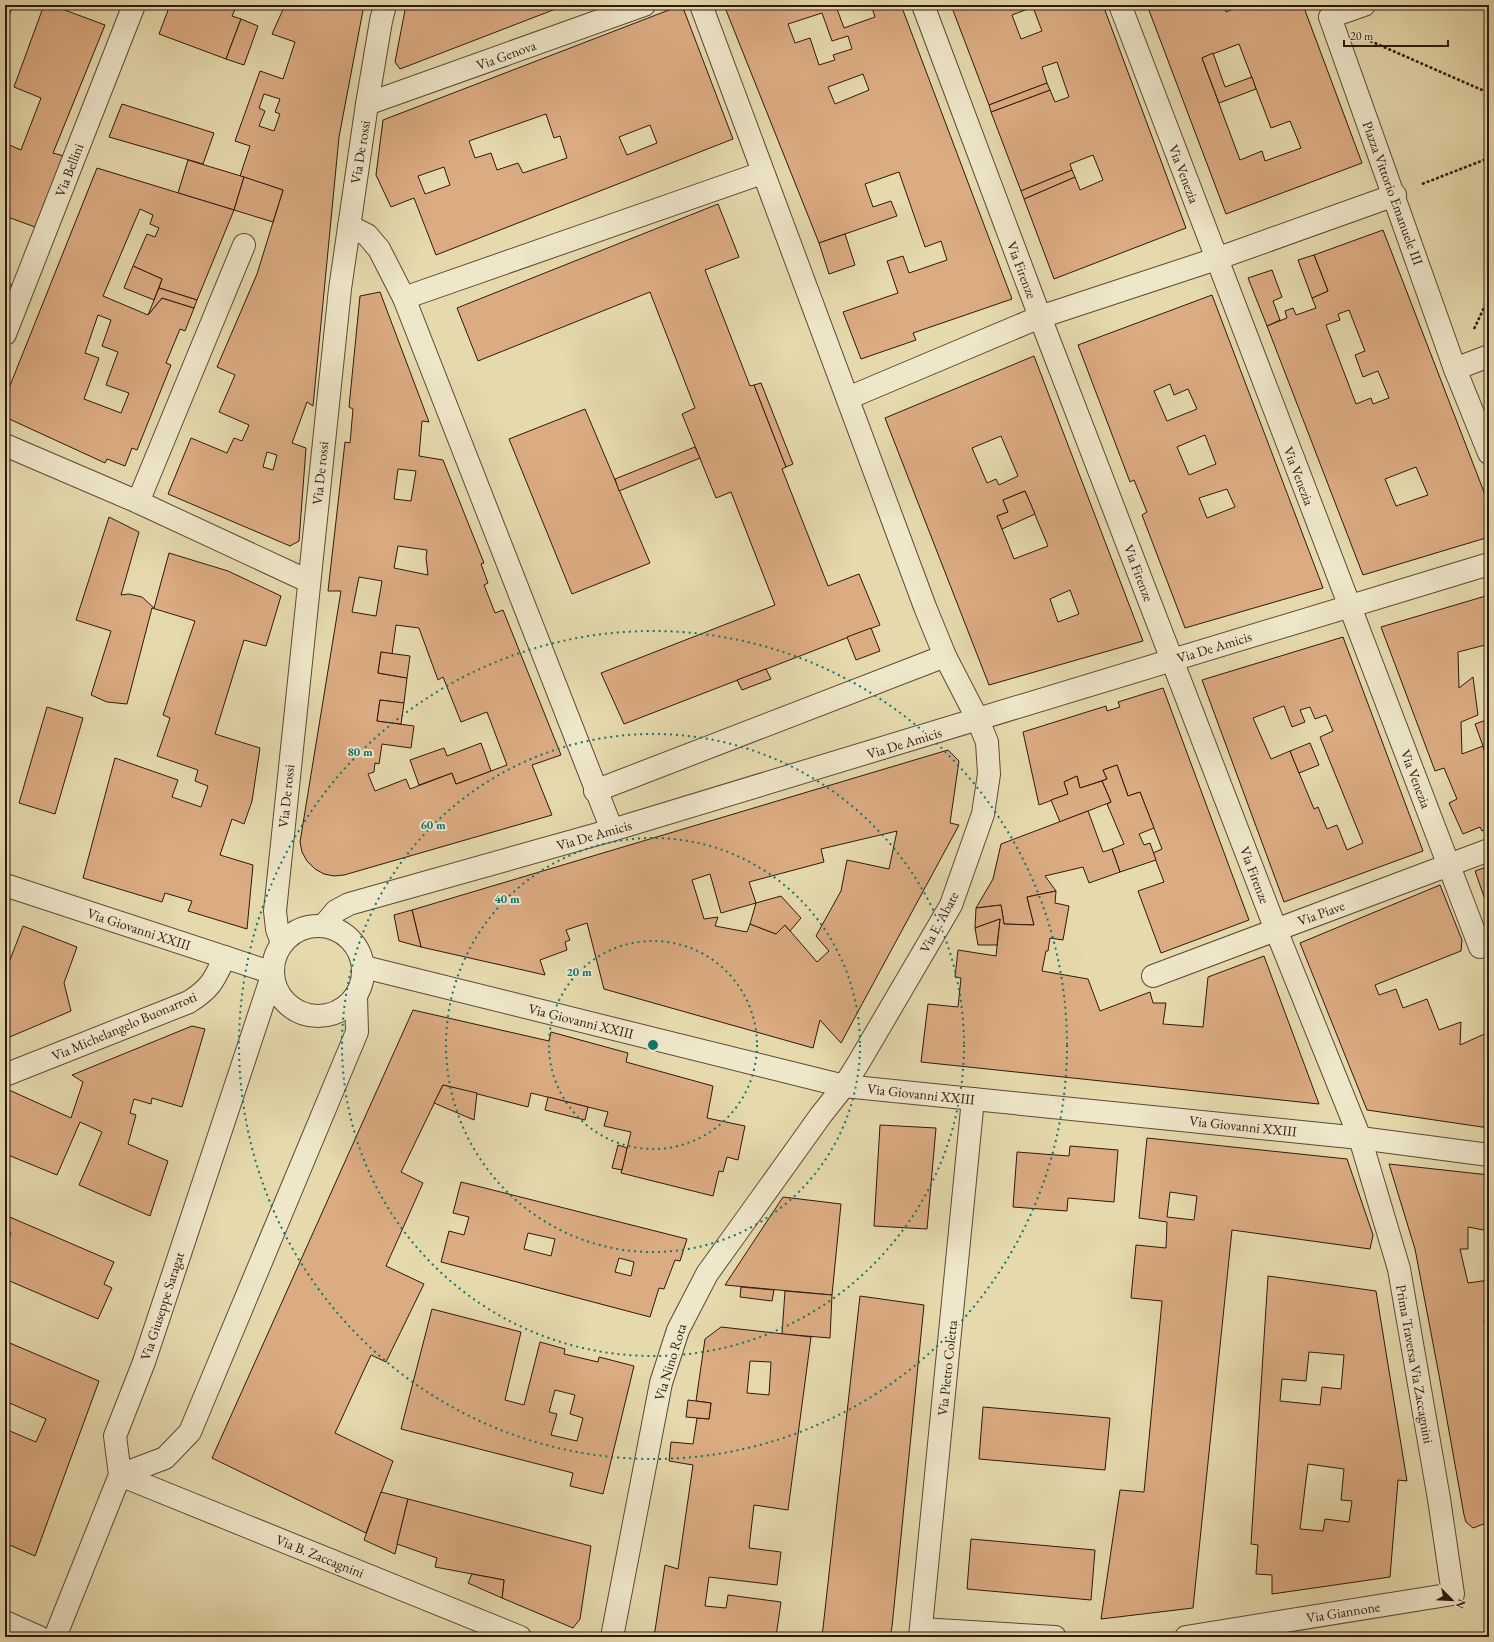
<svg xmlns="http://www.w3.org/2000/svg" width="1494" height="1642" font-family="'EB Garamond',serif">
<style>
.building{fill:#dbab82;stroke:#2e180f;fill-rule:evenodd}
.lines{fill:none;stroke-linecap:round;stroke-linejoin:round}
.pedestrian-casing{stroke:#5c4836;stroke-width:24}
.minor-casing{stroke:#5c4836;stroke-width:24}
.tertiary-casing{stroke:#5c4836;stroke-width:24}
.path{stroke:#2e180f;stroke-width:2.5;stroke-dasharray:3 2;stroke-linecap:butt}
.pedestrian{stroke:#efe7ca;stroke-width:22}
.minor{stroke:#efe7ca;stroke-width:22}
.tertiary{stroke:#efe7ca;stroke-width:22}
.ring{fill:none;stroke:#0f766e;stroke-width:2;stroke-dasharray:2 4}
.labels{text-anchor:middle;stroke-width:4;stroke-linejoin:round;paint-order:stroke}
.street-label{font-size:14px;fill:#2e180f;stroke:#efe7ca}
.centre{fill:#0f766e;stroke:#efe7ca;stroke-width:2}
.ring-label{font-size:12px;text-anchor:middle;font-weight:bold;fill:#0f766e;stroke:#efe7ca;stroke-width:4;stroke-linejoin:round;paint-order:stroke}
</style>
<rect width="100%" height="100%" fill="#e6daad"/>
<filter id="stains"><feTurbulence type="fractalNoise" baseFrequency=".005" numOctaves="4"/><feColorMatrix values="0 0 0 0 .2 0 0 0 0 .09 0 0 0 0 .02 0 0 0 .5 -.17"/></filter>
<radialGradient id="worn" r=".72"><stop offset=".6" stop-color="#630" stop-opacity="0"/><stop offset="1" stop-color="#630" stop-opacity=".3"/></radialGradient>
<g class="building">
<polygon points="5,5 13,5 5,26"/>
<polygon points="44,5 63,5 62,9 105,25 53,153 64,156 35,227 5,216 5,143 21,150 41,98 14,87"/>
<polygon points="170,5 237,5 232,16 241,19 226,59 159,34"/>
<path d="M 285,5 L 364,5 L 339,137 L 313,406 L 307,402 L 292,443 L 306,448 L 299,541 L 290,546 L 168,494 L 191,438 L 227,453 L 234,438 L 242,441 L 249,425 L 219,412 L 235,375 L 217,367 L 257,274 L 283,190 L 240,176 L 250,146 L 235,141 L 260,71 L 283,79 L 295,42 L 272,34 ZM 264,94 L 280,99 L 275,112 L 280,114 L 274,131 L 259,126 L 265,111 L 259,108 ZM 267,452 L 277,455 L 273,470 L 263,467 Z"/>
<polygon points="406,5 566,5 400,69 395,62"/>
<path d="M 682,5 L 733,139 L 436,255 L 414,198 L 391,207 L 376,175 L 383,120 ZM 546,114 L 554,138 L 560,136 L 567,158 L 523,173 L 518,163 L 497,170 L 491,153 L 475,158 L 469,141 ZM 650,125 L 657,143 L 627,155 L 619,137 ZM 444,167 L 450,185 L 425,194 L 418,176 Z"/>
<path d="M 724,5 L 848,5 L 837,9 L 844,28 L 875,17 L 871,5 L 901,5 L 1012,299 L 913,333 L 916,340 L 861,359 L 843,312 L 898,293 L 887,261 L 903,256 L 909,273 L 947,260 L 941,241 L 925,247 L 899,172 L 865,184 L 873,207 L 891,201 L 897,216 L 819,243 ZM 822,13 L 832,41 L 848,36 L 852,49 L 833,55 L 835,60 L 819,65 L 810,38 L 795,43 L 788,24 ZM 863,74 L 869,90 L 835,104 L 828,87 Z"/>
<path d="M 951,5 L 1103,5 L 1186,228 L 1054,279 L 1024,199 L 1075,177 L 1080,190 L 1103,180 L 1093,155 L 1070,164 L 1072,170 L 1021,191 L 991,112 L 1050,90 L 1055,102 L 1069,97 L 1057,62 L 1042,67 L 1047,83 L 989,105 ZM 1033,7 L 1042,31 L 1021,39 L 1012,15 Z"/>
<path d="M 1147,5 L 1224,5 L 1226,12 L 1242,5 L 1303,5 L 1362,163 L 1226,214 ZM 1239,44 L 1271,128 L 1290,121 L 1301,148 L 1265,161 L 1262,151 L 1240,160 L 1202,58 Z"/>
<polygon points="241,19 258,26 244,65 226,59"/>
<polygon points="1213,53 1225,87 1252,77 1256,89 1219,103 1202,58"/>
<polygon points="1047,83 1050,90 991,112 989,105"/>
<polygon points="122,104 214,133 203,164 109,137"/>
<polygon points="188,160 244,177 234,210 178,193"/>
<path d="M 97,168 L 234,210 L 197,300 L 159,288 L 162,279 L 133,266 L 147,234 L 155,237 L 159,228 L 150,224 L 153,215 L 140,209 L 103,296 L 148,315 L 162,298 L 194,308 L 185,331 L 180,329 L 166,363 L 171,365 L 137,450 L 132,448 L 125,466 L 107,459 L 105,463 L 5,417 L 5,398 ZM 98,315 L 111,320 L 102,346 L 118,352 L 106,385 L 129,393 L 121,413 L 84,399 L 99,358 L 85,353 Z"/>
<polygon points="1072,170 1075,177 1024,199 1021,191"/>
<polygon points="244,177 283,190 273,222 234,210"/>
<polygon points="718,204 739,257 705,270 750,386 754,385 786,467 782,469 828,586 859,574 880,625 624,724 601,673 775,605 731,492 716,498 682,414 695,408 650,292 478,361 457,308"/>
<path d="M 1383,230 L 1489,505 L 1489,537 L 1363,575 L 1267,326 L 1287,318 L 1285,311 L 1293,308 L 1296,315 L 1316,308 L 1312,298 L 1328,291 L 1314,255 ZM 1349,310 L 1365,351 L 1355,355 L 1363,377 L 1378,371 L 1389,398 L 1373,404 L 1371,398 L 1356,404 L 1326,325 L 1340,320 L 1338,314 ZM 1416,467 L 1428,495 L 1396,506 L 1385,479 Z"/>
<polygon points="845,234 855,265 829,274 819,243"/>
<polygon points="1314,255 1328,291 1312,298 1298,260"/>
<polygon points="133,266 162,279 154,300 124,288"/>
<polygon points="1272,270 1282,297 1273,301 1280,320 1267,326 1248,278"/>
<polygon points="5,282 12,285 5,302"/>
<polygon points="159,288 197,300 194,308 162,298 148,315"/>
<path d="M 380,292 L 429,422 L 422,421 L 419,456 L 443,460 L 484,563 L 481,564 L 488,583 L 484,585 L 495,613 L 503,610 L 561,755 L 532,765 L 552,815 L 344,875 L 334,876 L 324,874 L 315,869 L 307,861 L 302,852 L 300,842 L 341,591 L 328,591 L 345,442 L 350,443 L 353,409 L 349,407 L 360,296 ZM 398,469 L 416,471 L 411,501 L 394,499 ZM 398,546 L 427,550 L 426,558 L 428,575 L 394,568 ZM 359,577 L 382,581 L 376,616 L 352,612 ZM 396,625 L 419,628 L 438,680 L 443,677 L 461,722 L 487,712 L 507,765 L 456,784 L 452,773 L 410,789 L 406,779 L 375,791 L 368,774 L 374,772 L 375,763 L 379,764 L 382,744 L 411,748 L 414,726 L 377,721 L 380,700 L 404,703 L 407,678 L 378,673 L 381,652 L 392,654 Z"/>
<path d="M 1212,295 L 1323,588 L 1185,628 L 1142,515 L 1147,512 L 1134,480 L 1130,482 L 1078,345 ZM 1170,384 L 1174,395 L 1188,389 L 1197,409 L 1167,421 L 1154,391 ZM 1205,435 L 1216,464 L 1189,475 L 1177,447 ZM 1227,489 L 1235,507 L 1207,518 L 1199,498 Z"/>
<path d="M 1034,356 L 1143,641 L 989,685 L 885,418 ZM 1001,436 L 1018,476 L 999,485 L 996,479 L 987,483 L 972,448 ZM 1025,491 L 1048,546 L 1014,559 L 997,516 L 1008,512 L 1003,500 ZM 1070,590 L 1079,614 L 1058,622 L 1050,599 Z"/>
<polygon points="761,383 793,464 786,467 754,385"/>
<polygon points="585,409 650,563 572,594 509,439"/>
<polygon points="695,447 700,458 619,491 615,479"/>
<polygon points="1025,491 1035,514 1002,529 997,516 1008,512 1003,500"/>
<polygon points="109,517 139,532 121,595 129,594 142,597 154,608 169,553 228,571 281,596 266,646 244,640 215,734 260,748 252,801 244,824 232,819 220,855 253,865 247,929 188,911 192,901 165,893 162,902 83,878 115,758 178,780 172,797 201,807 208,786 195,781 198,770 157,756 170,718 163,715 195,621 152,608 127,704 107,702 91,695 111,631 76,620"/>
<polygon points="1489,595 1489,644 1458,652 1459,688 1473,677 1478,715 1461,722 1462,754 1483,746 1475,724 1489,719 1489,744 1483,747 1489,762 1489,828 1482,831 1480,827 1463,834 1449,803 1457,799 1444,768 1435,771 1381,627"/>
<polygon points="871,628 880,651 856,660 847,637"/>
<path d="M 1343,637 L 1423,851 L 1284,902 L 1202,680 ZM 1284,706 L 1292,727 L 1305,722 L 1300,710 L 1310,707 L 1315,719 L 1326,715 L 1333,731 L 1320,737 L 1363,843 L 1347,850 L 1337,825 L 1327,829 L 1318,807 L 1314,809 L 1290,751 L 1271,759 L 1253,718 Z"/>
<polygon points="381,652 410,656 407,678 378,673"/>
<polygon points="766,669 771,679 742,690 737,680"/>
<polygon points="1163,688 1249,920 1161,953 1138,891 1164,882 1153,853 1162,849 1140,792 1128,796 1117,765 1103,770 1107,779 1080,788 1077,776 1064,782 1068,794 1039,805 1023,732 1106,706 1107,711 1120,707 1118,702"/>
<polygon points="380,700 404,703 401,724 377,721"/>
<polygon points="47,707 83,718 55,814 19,803"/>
<polygon points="481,743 491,771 456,784 452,773 419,785 410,760 444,748 447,756"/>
<polygon points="1310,743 1319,765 1299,773 1290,751"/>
<path d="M 948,750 L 959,761 L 950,823 L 959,825 L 841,1043 L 820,1020 L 813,1048 L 604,989 L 587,923 L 566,930 L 570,940 L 565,942 L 567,950 L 540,960 L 545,975 L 421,947 L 412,910 ZM 897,831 L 889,869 L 847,860 L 841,891 L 816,936 L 829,951 L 817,962 L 785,925 L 776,934 L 750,924 L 747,932 L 715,926 L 718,917 L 704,919 L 692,880 L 710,874 L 721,913 L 756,903 L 749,882 L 824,862 L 821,849 Z"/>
<polygon points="1117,765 1128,796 1140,792 1154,828 1139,834 1144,845 1150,843 1156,860 1120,872 1112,849 1124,844 1107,804 1111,802 1102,781 1107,779 1103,770"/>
<polygon points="1077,776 1080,788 1102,781 1111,802 1060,822 1051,800 1068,794 1064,782"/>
<polygon points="1088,811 1103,852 1112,849 1120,872 1089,883 1083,867 1045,876 1056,891 1027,897 1034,925 1004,924 1001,905 976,908 993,879 1001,844"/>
<polygon points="1489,866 1489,911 1475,871"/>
<polygon points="1440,885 1462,940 1461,951 1375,985 1379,995 1396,989 1403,1008 1427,999 1439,1030 1461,1022 1460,1045 1489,1032 1489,1128 1367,1110 1300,943"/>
<polygon points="1056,891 1055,903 1069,906 1063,940 1050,938 1048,951 1046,951 1042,971 1088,979 1100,1011 1150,992 1153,1003 1166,1003 1163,1024 1203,1027 1208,977 1264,956 1319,1104 921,1062 928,1004 958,1007 961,978 955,977 958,950 996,956 1000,919 975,928 976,908 1001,905 1004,924 1034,925 1027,897"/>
<polygon points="781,896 801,918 790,931 785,925 776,934 750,924 756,903"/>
<polygon points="412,910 421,947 399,941 394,915"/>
<polygon points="1000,919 997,945 978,945 975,928"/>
<polygon points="23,926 77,947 64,983 71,1011 5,1039 5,958 10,960"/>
<polygon points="413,1010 549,1041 551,1032 628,1053 626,1062 713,1086 707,1118 745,1126 738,1160 727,1157 723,1172 719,1171 713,1196 621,1173 631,1132 604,1126 608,1112 531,1093 528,1107 443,1085 401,1172 423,1183 386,1266 424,1284 386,1362 371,1355 335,1433 393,1461 366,1533 212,1458"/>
<polygon points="192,1026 205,1029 182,1107 152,1098 151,1104 134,1099 130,1113 136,1115 128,1144 168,1161 150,1216 79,1185 102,1132 80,1122 57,1175 8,1155 5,1161 5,1091 9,1090 71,1118 83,1082 72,1075"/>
<polygon points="443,1085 477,1093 474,1120 434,1103"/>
<polygon points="548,1097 588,1107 585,1120 545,1110"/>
<polygon points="880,1125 936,1128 927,1229 874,1226"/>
<path d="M 1147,1138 L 1347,1159 L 1373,1235 L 1370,1249 L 1232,1230 L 1193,1608 L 1101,1619 L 1120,1490 L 1144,1492 L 1162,1301 L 1131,1298 L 1136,1245 L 1166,1248 L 1167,1222 L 1139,1218 ZM 1170,1192 L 1197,1196 L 1194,1220 L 1167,1217 Z"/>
<polygon points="618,1145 627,1148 622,1170 612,1168"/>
<polygon points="1070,1146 1118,1150 1114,1202 1068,1198 1067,1211 1013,1207 1017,1152 1069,1156"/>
<polygon points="1389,1164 1489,1175 1489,1231 1468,1227 1468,1249 1460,1249 1468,1283 1489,1280 1489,1319 1484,1320 1487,1347 1489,1346 1489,1522 1473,1528 1466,1522 1464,1515 1439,1375 1415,1249"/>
<path d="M 461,1182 L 687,1239 L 680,1261 L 675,1260 L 664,1289 L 659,1288 L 650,1317 L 441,1262 L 449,1231 L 464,1235 L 469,1217 L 453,1213 ZM 528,1233 L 555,1239 L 551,1256 L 524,1249 ZM 619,1258 L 634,1262 L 631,1276 L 615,1272 Z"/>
<polygon points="783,1197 841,1204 832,1295 725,1285"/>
<polygon points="5,1215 114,1262 104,1284 112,1288 98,1319 5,1279 5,1246 11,1233 5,1230"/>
<path d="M 1268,1276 L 1376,1291 L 1407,1481 L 1398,1480 L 1390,1577 L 1272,1594 L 1272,1575 L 1256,1574 L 1258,1545 L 1251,1544 ZM 1309,1352 L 1344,1355 L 1341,1389 L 1322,1387 L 1320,1405 L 1280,1401 L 1282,1379 L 1306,1381 ZM 1308,1464 L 1344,1469 L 1341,1500 L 1352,1501 L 1349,1522 L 1325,1519 L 1323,1531 L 1300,1529 Z"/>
<polygon points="741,1287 774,1290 772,1301 740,1297"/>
<polygon points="785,1291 832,1295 830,1338 782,1334"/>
<polygon points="860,1296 924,1305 892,1627 890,1637 822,1637"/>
<path d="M 432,1309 L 521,1332 L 505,1400 L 524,1405 L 540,1342 L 565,1349 L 564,1354 L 598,1362 L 599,1357 L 634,1366 L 603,1494 L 570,1486 L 573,1473 L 401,1429 ZM 555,1390 L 575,1395 L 570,1414 L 583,1418 L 577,1441 L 551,1435 L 557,1414 L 549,1412 Z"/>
<path d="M 721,1327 L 811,1337 L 788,1510 L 754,1505 L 749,1548 L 781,1552 L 777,1585 L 709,1577 L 705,1606 L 726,1608 L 728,1595 L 781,1602 L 776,1637 L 654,1637 L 665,1565 L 678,1569 L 693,1465 L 669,1461 L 671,1442 L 693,1444 L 697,1418 L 709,1419 L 711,1403 L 696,1401 L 705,1339 ZM 750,1361 L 771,1362 L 769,1395 L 747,1393 Z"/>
<polygon points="5,1341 99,1381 35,1556 5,1543 5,1429 36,1442 46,1419 5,1401"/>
<polygon points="688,1400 711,1403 709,1419 686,1417"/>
<polygon points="983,1407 1110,1418 1105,1470 979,1459"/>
<polygon points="381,1492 408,1499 395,1554 364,1540"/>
<polygon points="408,1499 591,1546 580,1619 573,1628 502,1598 504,1580 435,1567 437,1558 397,1544"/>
<polygon points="971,1539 1095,1550 1091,1600 967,1589"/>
<polygon points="472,1574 504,1580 502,1598 468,1583"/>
</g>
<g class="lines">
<defs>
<polyline id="pedestrian" points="1216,259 1395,195"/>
<g id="minor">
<polyline points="923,5 1040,317 1276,930 1360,1138 1399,1269 1439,1499 1453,1594 1186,1637"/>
<polyline points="1120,5 1480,947"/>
<polyline points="1364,5 1330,17 1455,369 1489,356"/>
<polyline points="367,104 644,5"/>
<polyline points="349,226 367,235 379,249 404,298 612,830"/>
<polyline points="404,298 762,173"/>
<polyline points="5,334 134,5"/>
<polyline points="1455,369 1489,453"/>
<polyline points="848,398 1040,317 1216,259"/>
<polyline points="5,445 138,502 308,581"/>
<polyline points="138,502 244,245"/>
<polyline points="595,791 945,656"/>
<polyline points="324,925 336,911 349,904 612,830 1489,564"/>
<polyline points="282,943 277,929 275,911 340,289 367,104 381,21 385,5"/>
<polyline points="364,967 844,1086 1360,1138 1489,1155"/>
<polyline points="1153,976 1489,850"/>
<path d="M 5,1075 L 189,1002 C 211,988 214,980 225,957"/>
<polyline points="120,1475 520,1637"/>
<polyline points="5,1622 39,1637"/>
<polyline points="921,1629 1055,1637"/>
<polyline points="612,1637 661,1383 678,1330 707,1274 821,1115 844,1086 859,1062 951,905 983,814 989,774 987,742 978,720 945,656 925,607 701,5"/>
<polyline points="920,1637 973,1099"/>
</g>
<g id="tertiary">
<polyline points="5,885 273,973 144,1362 115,1436 120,1475 55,1637"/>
<circle cx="318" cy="971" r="45"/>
<polyline points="120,1475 165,1458 190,1432 357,1032 356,996"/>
</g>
</defs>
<use href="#pedestrian" class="pedestrian-casing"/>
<use href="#minor" class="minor-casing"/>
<use href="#tertiary" class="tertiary-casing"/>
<g class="path">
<polyline points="1370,41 1489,93"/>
<polyline points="1422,184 1489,158"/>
<polyline points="1474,329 1489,297"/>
</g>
<use href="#pedestrian" class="pedestrian"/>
<use href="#minor" class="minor"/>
<use href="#tertiary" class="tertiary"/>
</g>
<g class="ring">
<circle cx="653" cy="1045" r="104"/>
<circle cx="653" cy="1045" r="207"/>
<circle cx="653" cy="1045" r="311"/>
<circle cx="653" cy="1045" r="414"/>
</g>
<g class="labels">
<g class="street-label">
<text transform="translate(506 55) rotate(-20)" y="5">Via Genova</text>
<text transform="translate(360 152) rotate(-81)" y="5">Via De rossi</text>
<text transform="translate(69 170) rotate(-69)" y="5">Via Bellini</text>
<text transform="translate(1184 174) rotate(69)" y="5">Via Venezia</text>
<text transform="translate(1393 193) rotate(70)" y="5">Piazza Vittorio Emanuele III</text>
<text transform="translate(1022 270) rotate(69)" y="5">Via Firenze</text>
<text transform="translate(320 473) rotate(-84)" y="5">Via De rossi</text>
<text transform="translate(1299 476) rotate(69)" y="5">Via Venezia</text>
<text transform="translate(1139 573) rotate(69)" y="5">Via Firenze</text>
<text transform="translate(1214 647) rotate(-17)" y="5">Via De Amicis</text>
<text transform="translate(904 743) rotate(-17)" y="5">Via De Amicis</text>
<text transform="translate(1416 779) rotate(69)" y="5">Via Venezia</text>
<text transform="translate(286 796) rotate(-84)" y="5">Via De rossi</text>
<text transform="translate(594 835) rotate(-16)" y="5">Via De Amicis</text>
<text transform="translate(1255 875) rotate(69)" y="5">Via Firenze</text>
<text transform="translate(1321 913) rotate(-20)" y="5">Via Piave</text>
<text transform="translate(939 922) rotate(-62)" y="5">Via E. Abate</text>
<text transform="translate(139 929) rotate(18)" y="5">Via Giovanni XXIII</text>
<text transform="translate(581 1021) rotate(14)" y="5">Via Giovanni XXIII</text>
<text transform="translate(124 1026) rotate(-23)" y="5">Via Michelangelo Buonarroti</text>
<text transform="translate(921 1094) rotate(6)" y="5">Via Giovanni XXIII</text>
<text transform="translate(1243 1126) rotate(6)" y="5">Via Giovanni XXIII</text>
<text transform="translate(162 1306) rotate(-72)" y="5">Via Giuseppe Saragat</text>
<text transform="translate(670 1362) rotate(-73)" y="5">Via Nino Rota</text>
<text transform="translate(1415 1364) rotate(80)" y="5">Prima Traversa Via Zaccagnini</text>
<text transform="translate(947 1368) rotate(-84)" y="5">Via Pietro Coletta</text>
<text transform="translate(320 1556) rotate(22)" y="5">Via B. Zaccagnini</text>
<text transform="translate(1343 1612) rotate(-9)" y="5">Via Giannone</text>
</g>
</g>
<circle cx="653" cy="1045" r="6" class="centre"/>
<g class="ring-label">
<text x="360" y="756">80 m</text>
<text x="433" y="829">60 m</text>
<text x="507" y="903">40 m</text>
<text x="579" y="976">20 m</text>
</g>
<rect width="1494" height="1642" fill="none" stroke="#e6daad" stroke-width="20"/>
<rect x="6" y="6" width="1482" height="1630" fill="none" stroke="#2e180f" stroke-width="2"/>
<rect x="10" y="10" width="1474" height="1622" fill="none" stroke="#2e180f"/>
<g transform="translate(1452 1600) rotate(114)" stroke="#efe7ca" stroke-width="3" paint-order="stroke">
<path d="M0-3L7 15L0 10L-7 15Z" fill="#2e180f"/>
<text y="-6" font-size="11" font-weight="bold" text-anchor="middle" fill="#2e180f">N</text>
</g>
<path d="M1344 40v6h104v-6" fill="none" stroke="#2e180f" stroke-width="2"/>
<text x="1350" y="40" font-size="12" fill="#2e180f" stroke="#efe7ca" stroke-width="3" paint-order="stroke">20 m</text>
<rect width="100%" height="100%" filter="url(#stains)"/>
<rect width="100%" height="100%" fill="url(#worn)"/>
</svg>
